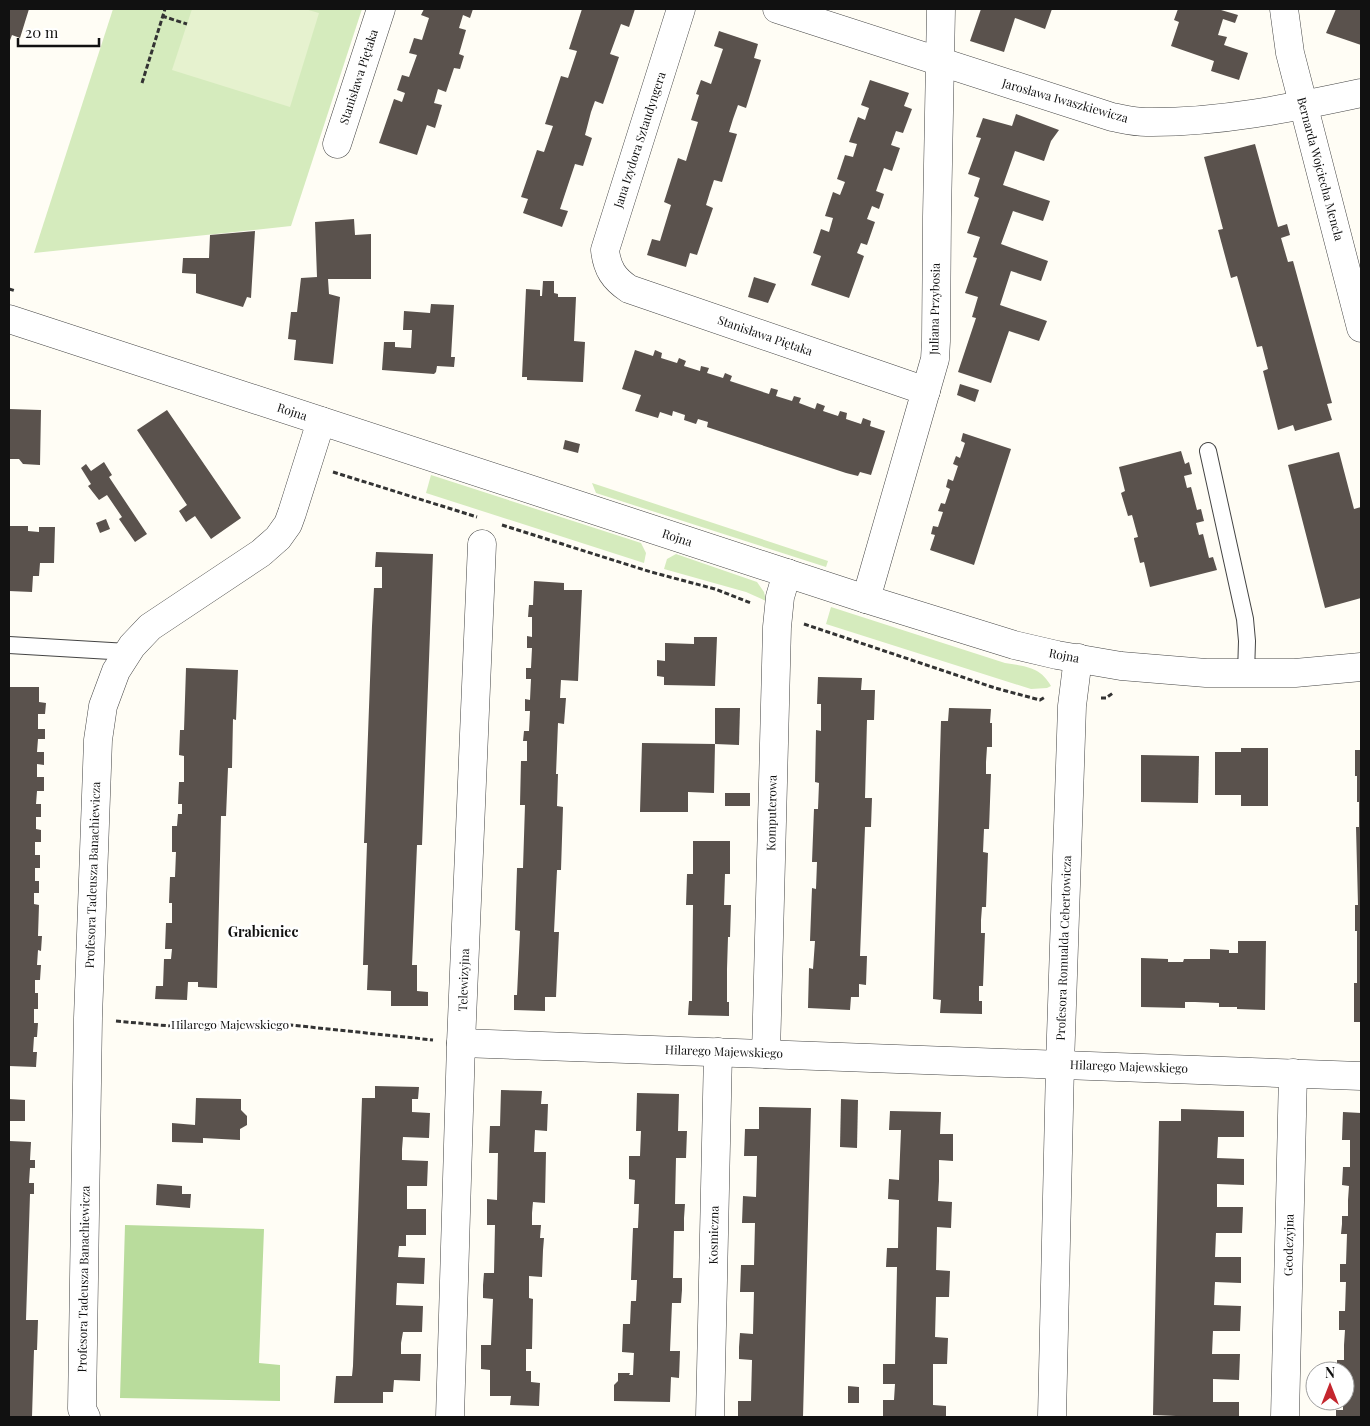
<svg xmlns="http://www.w3.org/2000/svg" width="1370" height="1426" font-family="'Playfair Display',serif">
<style>
.green{fill:#d5ebbd}
.forest{fill:#b9dc9c}
.pitch{fill:#e6f2cf}
.building{fill:#5a524d}
.lines{fill:none;stroke-linecap:round;stroke-linejoin:round}
.service-casing{stroke:#444;stroke-width:18}
.minor-casing{stroke:#444;stroke-width:29}
.tertiary-casing{stroke:#444;stroke-width:29}
.path{stroke:#333;stroke-width:3;stroke-dasharray:5 2.5;stroke-linecap:butt}
.service{stroke:#fff;stroke-width:16}
.minor{stroke:#fff;stroke-width:28}
.tertiary{stroke:#fff;stroke-width:28}
.labels{text-anchor:middle;stroke-width:5;stroke-linejoin:round;paint-order:stroke}
.street-label{font-size:12px;fill:#111;stroke:#fff}
.neighbourhood-label{font-size:14px;font-weight:bold;fill:#111;stroke:#fff}
</style>
<rect width="100%" height="100%" fill="#fffdf5"/>
<g class="green">
<polygon points="113,9 362,9 291,226 34,253"/>
<polygon points="431,475 641,543 646,553 644,563 426,493"/>
<polygon points="592,483 828,561 826,567 596,493"/>
<polygon points="676,554 757,582 764,592 766,601 746,592 664,569 667,559"/>
<path d="M 831,607 L 1005,663 C 1025,666 1041,667 1051,686 L 1047,688 L 1031,689 L 826,624 Z"/>
</g>
<polygon class="forest" points="125,1225 264,1229 259,1363 280,1365 280,1401 120,1398"/>
<polygon class="pitch" points="192,9 305,9 319,13 290,107 172,70"/>
<g class="building">
<polygon points="9,9 29,9 20,38 12,35 9,43"/>
<polygon points="424,9 473,9 470,18 463,15 459,28 466,30 459,54 464,56 460,69 454,68 446,92 438,89 434,103 442,105 435,128 427,125 417,155 379,143 394,99 402,102 405,93 397,90 402,75 409,77 417,55 409,53 414,38 422,40 429,18 421,15"/>
<polygon points="582,9 635,9 629,27 621,24 610,54 619,57 603,104 595,101 591,112 585,135 592,138 583,166 575,164 560,209 568,211 562,227 523,213 528,199 521,197 537,150 544,152 553,126 545,124 561,76 568,78 577,51 569,49"/>
<polygon points="981,9 1052,9 1045,29 1015,18 1004,52 970,41"/>
<polygon points="1178,9 1221,9 1221,10 1238,15 1235,23 1223,19 1218,35 1227,37 1224,45 1248,53 1239,80 1211,71 1214,61 1171,46 1179,22 1174,20"/>
<polygon points="1336,9 1361,9 1361,45 1326,33"/>
<polygon points="719,31 758,44 754,58 761,60 746,108 738,105 733,119 729,132 737,134 722,182 714,180 710,192 706,205 713,208 697,255 690,253 686,267 647,255 652,239 660,241 671,205 664,202 678,158 686,161 698,122 691,120 699,95 696,94 701,80 711,84 723,49 714,46"/>
<polygon points="870,80 909,93 904,106 912,109 903,133 896,131 891,145 900,148 892,171 884,168 876,191 884,194 879,209 872,206 867,219 875,222 867,245 861,243 857,253 864,256 849,298 811,285 821,256 813,253 821,229 829,232 833,218 825,216 833,192 840,195 845,182 837,179 845,155 853,157 857,144 849,142 858,117 865,120 869,108 861,105"/>
<polygon points="1016,114 1059,130 1051,141 1044,161 1015,151 1003,185 1050,201 1043,221 1013,211 1001,244 1048,261 1041,281 1011,271 1000,305 1047,321 1039,341 1009,331 991,383 958,372 976,318 972,317 978,297 965,293 977,258 973,257 980,237 967,233 979,198 974,196 980,178 968,174 981,138 976,137 983,118 1012,126"/>
<polygon points="1255,144 1278,227 1287,224 1290,235 1281,238 1288,262 1293,261 1332,403 1327,404 1332,420 1295,431 1293,425 1278,430 1263,371 1268,369 1262,346 1257,347 1237,276 1231,278 1218,230 1223,229 1204,157"/>
<polygon points="354,219 355,235 371,234 371,279 328,279 329,294 340,297 333,364 294,360 296,340 288,339 291,312 297,312 301,278 317,277 315,222"/>
<polygon points="255,231 251,298 247,297 243,307 196,293 196,274 182,273 183,258 209,258 210,235"/>
<polygon points="754,277 776,284 768,303 748,297"/>
<polygon points="543,281 554,281 554,293 558,294 558,297 576,297 574,341 585,342 583,382 527,380 527,377 522,377 526,289 540,290 540,296 542,296"/>
<polygon points="431,304 454,305 451,357 455,357 454,367 437,366 436,372 434,374 382,370 384,342 395,342 395,347 411,348 412,330 403,330 404,311 430,313"/>
<polygon points="635,350 653,356 655,350 662,353 661,358 677,363 679,358 686,361 684,366 700,371 701,366 709,368 707,373 723,378 725,373 732,376 730,381 769,394 771,388 778,390 776,396 792,401 794,396 801,398 799,403 815,409 817,403 825,406 823,411 838,416 840,411 847,413 846,419 861,424 863,418 871,421 870,426 885,431 871,475 860,472 858,476 846,473 707,427 708,422 698,419 696,424 684,420 685,415 673,411 672,416 660,412 658,418 635,411 641,395 622,389"/>
<polygon points="960,384 979,390 975,402 957,395"/>
<polygon points="9,409 41,410 40,465 23,464 19,459 9,459"/>
<polygon points="167,410 241,518 211,539 195,516 186,522 179,511 187,505 137,430"/>
<polygon points="963,433 1011,449 974,565 930,550 935,535 931,534 933,526 938,527 943,512 938,511 941,503 945,504 950,489 946,487 948,479 953,481 958,466 953,464 956,456 960,458 965,443 961,441"/>
<polygon points="565,440 580,444 578,453 563,449"/>
<polygon points="1181,451 1185,464 1189,462 1192,474 1184,476 1187,488 1191,487 1197,510 1201,509 1204,521 1196,523 1199,535 1203,534 1209,558 1213,557 1217,570 1150,587 1144,562 1140,563 1134,539 1134,538 1138,537 1132,515 1128,516 1121,493 1125,491 1119,467"/>
<polygon points="1339,452 1354,509 1361,507 1361,598 1325,608 1288,465"/>
<polygon points="104,462 112,475 109,477 147,534 135,542 119,519 122,517 107,495 99,500 88,486 91,484 81,468 86,464 91,471"/>
<polygon points="106,519 110,529 100,533 96,523"/>
<polygon points="9,526 28,526 28,531 39,532 39,527 55,527 54,563 40,563 39,576 33,576 32,592 9,591"/>
<polygon points="376,552 433,554 422,845 417,845 412,965 417,965 417,991 428,992 428,1006 391,1006 391,991 367,990 368,965 363,965 367,843 364,843 372,626 374,588 382,588 382,567 375,567"/>
<polygon points="534,581 564,583 564,590 582,590 578,681 561,680 560,698 566,698 564,724 558,723 556,774 558,774 557,806 563,807 561,870 557,870 554,932 559,932 556,997 545,997 545,1011 514,1010 514,995 517,995 520,931 515,930 517,868 523,868 525,805 520,805 521,761 527,761 527,741 523,741 524,731 529,731 530,711 525,711 525,699 530,700 531,679 526,679 526,668 531,668 532,648 527,648 527,636 532,637 532,617 528,617 529,605 533,605"/>
<polygon points="694,637 717,637 715,686 664,685 664,677 657,676 657,660 665,661 665,643 694,644"/>
<polygon points="186,668 238,670 236,720 233,719 232,768 228,768 226,816 221,816 217,988 198,987 198,982 188,982 187,1000 155,999 156,986 163,986 164,959 171,959 172,949 165,949 166,923 172,923 172,903 169,903 170,877 175,877 176,852 172,852 172,826 177,826 178,814 182,814 182,804 178,804 179,782 184,782 184,756 179,755 180,730 184,730"/>
<polygon points="818,677 862,678 861,690 875,690 874,720 867,720 865,798 872,798 871,827 865,827 860,956 867,956 866,985 859,984 859,997 851,997 850,1010 808,1008 809,968 813,969 815,941 810,941 812,888 816,889 817,862 812,862 814,809 818,809 819,783 815,782 816,730 821,731 821,704 817,704"/>
<polygon points="9,687 39,687 39,702 46,703 45,714 38,714 38,729 45,729 45,739 38,739 37,752 44,752 44,765 37,764 37,777 44,777 44,791 37,791 36,804 41,804 41,817 36,817 36,829 41,830 41,842 35,842 35,855 40,855 40,868 35,868 35,881 39,881 39,893 34,893 34,904 39,905 38,936 42,936 41,951 38,950 37,965 41,965 40,980 35,980 35,993 38,993 38,1009 34,1009 34,1023 38,1023 37,1037 34,1037 33,1052 37,1052 36,1067 9,1066"/>
<polygon points="715,708 740,708 739,745 715,744"/>
<polygon points="949,708 991,709 990,723 992,723 992,747 987,747 986,762 986,774 991,774 989,829 984,829 983,852 988,853 986,907 982,907 981,920 981,933 985,933 983,986 979,986 979,1001 982,1001 982,1014 940,1013 941,1000 933,999 941,721 948,721"/>
<polygon points="642,743 715,744 714,793 688,792 688,812 640,812"/>
<polygon points="1241,748 1268,748 1268,806 1241,806 1241,795 1215,795 1215,752 1241,752"/>
<polygon points="1355,750 1361,750 1361,1022 1354,1022 1354,983 1357,983 1357,931 1355,931 1355,905 1358,905 1356,827 1359,827 1359,802 1357,802 1357,776 1355,776"/>
<polygon points="1141,755 1199,756 1198,803 1141,802"/>
<rect x="725" y="793" width="25" height="13"/>
<polygon points="693,841 730,841 730,874 725,874 724,905 731,905 730,937 728,937 727,969 727,1002 729,1002 729,1016 688,1015 689,1001 692,1001 693,905 686,905 687,874 693,874"/>
<polygon points="1238,941 1266,941 1265,1010 1237,1009 1237,1007 1219,1007 1219,1003 1195,1002 1185,1002 1185,1008 1141,1007 1141,958 1168,959 1168,962 1183,962 1184,959 1210,959 1210,949 1229,950 1229,953 1238,953"/>
<polygon points="375,1086 419,1087 418,1099 412,1099 412,1112 430,1113 429,1138 403,1137 402,1149 402,1160 428,1161 427,1186 407,1186 407,1209 426,1209 426,1235 406,1235 406,1246 399,1246 398,1257 425,1258 424,1284 397,1283 396,1305 423,1306 422,1332 403,1332 401,1343 401,1354 421,1354 420,1381 394,1380 393,1392 383,1392 383,1403 334,1403 336,1376 352,1376 353,1366 362,1098 375,1098"/>
<polygon points="501,1090 542,1091 541,1104 548,1104 547,1131 535,1130 534,1152 546,1152 545,1203 533,1202 532,1213 532,1225 541,1225 540,1238 544,1238 543,1250 542,1277 529,1276 529,1298 533,1299 532,1349 526,1349 526,1371 531,1371 531,1382 540,1383 539,1406 510,1405 511,1396 490,1396 490,1370 481,1369 481,1345 491,1345 493,1299 483,1298 483,1285 484,1273 494,1273 495,1225 487,1225 487,1199 497,1200 498,1153 489,1153 490,1126 500,1126"/>
<polygon points="637,1093 679,1094 678,1131 687,1131 686,1158 676,1158 675,1204 685,1204 684,1218 684,1231 674,1231 673,1278 682,1278 682,1290 681,1303 672,1303 670,1351 680,1351 679,1378 671,1377 670,1402 614,1401 614,1385 618,1381 618,1373 630,1373 629,1375 633,1375 634,1353 622,1352 623,1324 630,1324 631,1301 636,1301 637,1280 631,1280 633,1228 638,1228 639,1204 634,1204 635,1180 629,1179 629,1156 640,1156 641,1131 636,1131"/>
<polygon points="196,1098 241,1099 241,1110 247,1116 247,1125 240,1129 240,1140 203,1138 203,1143 172,1142 172,1123 195,1125"/>
<polygon points="9,1099 25,1100 25,1121 9,1121"/>
<polygon points="841,1099 858,1100 857,1148 840,1147"/>
<polygon points="759,1107 811,1108 803,1417 738,1416 738,1401 751,1401 752,1360 739,1359 739,1347 740,1333 753,1334 754,1292 740,1292 741,1265 754,1265 755,1223 742,1223 743,1196 756,1197 757,1156 744,1156 745,1129 759,1129"/>
<polygon points="1181,1109 1244,1111 1244,1137 1218,1137 1217,1158 1244,1159 1244,1185 1217,1184 1217,1207 1243,1207 1242,1233 1216,1233 1215,1257 1241,1257 1241,1283 1215,1282 1214,1305 1241,1306 1240,1331 1213,1331 1212,1354 1240,1354 1239,1380 1213,1379 1213,1402 1239,1402 1239,1417 1176,1417 1176,1416 1153,1415 1159,1121 1181,1121"/>
<polygon points="890,1111 941,1112 940,1134 953,1134 953,1161 939,1160 939,1181 938,1201 952,1202 951,1228 937,1227 936,1270 950,1271 949,1297 936,1297 935,1337 948,1338 947,1364 933,1364 933,1405 946,1406 946,1417 883,1417 883,1400 894,1400 895,1384 883,1384 883,1364 895,1364 897,1267 886,1267 887,1248 898,1248 899,1200 888,1199 889,1179 899,1180 901,1130 889,1130"/>
<polygon points="1343,1112 1361,1113 1361,1417 1336,1417 1336,1410 1343,1410 1343,1401 1345,1401 1345,1371 1337,1371 1337,1360 1344,1360 1344,1345 1345,1330 1339,1330 1339,1311 1345,1311 1346,1282 1340,1282 1340,1264 1346,1264 1347,1234 1341,1234 1342,1224 1342,1216 1348,1216 1348,1200 1349,1186 1342,1185 1343,1167 1350,1167 1350,1140 1342,1140"/>
<polygon points="9,1141 31,1142 30,1160 35,1160 35,1168 30,1168 29,1183 34,1183 34,1194 30,1194 26,1320 38,1320 37,1350 34,1350 32,1417 9,1417"/>
<polygon points="157,1184 182,1186 182,1194 191,1194 190,1208 156,1205"/>
<polygon points="848,1386 859,1387 859,1403 848,1403"/>
</g>
<g class="lines">
<defs>
<g id="service">
<polyline points="1208,451 1245,619 1247,641 1246,674"/>
<polyline points="9,645 128,652"/>
</g>
<g id="minor">
<path d="M 681,9 L 605,250 C 607,269 614,279 629,289 L 926,391"/>
<path d="M 777,9 L 1112,117 C 1123,119 1135,122 1146,122 C 1218,123 1291,108 1361,93"/>
<polyline points="1284,9 1290,53 1361,328"/>
<polyline points="337,144 381,9"/>
<polyline points="866,599 935,359 936,341 937,216 941,9"/>
<polyline points="461,1043 1361,1076"/>
<polyline points="766,1054 777,627 780,597 787,573"/>
<polyline points="86,1417 82,1409 88,1018 98,740 103,706 116,671 132,646 150,627 261,553 278,538 288,524 292,513 321,421"/>
<polyline points="450,1417 461,1043 482,544"/>
<polyline points="710,1417 718,1052"/>
<polyline points="1052,1417 1060,1065 1072,706 1078,658"/>
<polyline points="1285,1417 1293,1073"/>
</g>
<polyline id="tertiary" points="9,319 866,599 1014,645 1057,655 1121,666 1206,673 1295,673 1361,667"/>
</defs>
<use href="#service" class="service-casing"/>
<use href="#minor" class="minor-casing"/>
<use href="#tertiary" class="tertiary-casing"/>
<g class="path">
<polyline points="162,16 187,24"/>
<polyline points="142,83 165,9"/>
<polyline points="9,289 16,291"/>
<polyline points="333,472 477,517"/>
<polyline points="502,525 651,572 715,589 751,603"/>
<polyline points="804,624 995,688 1040,700 1045,697"/>
<polyline points="1101,698 1106,698 1113,693"/>
<polyline points="116,1021 170,1026 281,1024 433,1040"/>
</g>
<use href="#service" class="service"/>
<use href="#minor" class="minor"/>
<use href="#tertiary" class="tertiary"/>
</g>
<g class="labels">
<g class="street-label">
<text transform="translate(359 77) rotate(-72)" y="4">Stanisława Piętaka</text>
<text transform="translate(1065 101) rotate(16)" y="4">Jarosława Iwaszkiewicza</text>
<text transform="translate(640 140) rotate(-72)" y="4">Jana Izydora Sztaudyngera</text>
<text transform="translate(1320 169) rotate(75)" y="4">Bernarda Wojciecha Mencla</text>
<text transform="translate(935 309) rotate(-89)" y="4">Juliana Przybosia</text>
<text transform="translate(765 336) rotate(19)" y="4">Stanisława Piętaka</text>
<text transform="translate(292 412) rotate(18)" y="4">Rojna</text>
<text transform="translate(677 538) rotate(18)" y="4">Rojna</text>
<text transform="translate(1064 656) rotate(11)" y="4">Rojna</text>
<text transform="translate(772 813) rotate(-89)" y="4">Komputerowa</text>
<text transform="translate(93 875) rotate(-88)" y="4">Profesora Tadeusza Banachiewicza</text>
<text transform="translate(1064 948) rotate(-88)" y="4">Profesora Romualda Cebertowicza</text>
<text transform="translate(464 980) rotate(-88)" y="4">Telewizyjna</text>
<text x="230" y="1029">Hilarego Majewskiego</text>
<text transform="translate(724 1052) rotate(2)" y="4">Hilarego Majewskiego</text>
<text transform="translate(1129 1067) rotate(2)" y="4">Hilarego Majewskiego</text>
<text transform="translate(714 1235) rotate(-89)" y="4">Kosmiczna</text>
<text transform="translate(1289 1245) rotate(-89)" y="4">Geodezyjna</text>
<text transform="translate(84 1279) rotate(-89)" y="4">Profesora Tadeusza Banachiewicza</text>
</g>
<g class="neighbourhood-label">
<text x="263" y="937">Grabieniec</text>
</g>
</g>
<rect width="1370" height="1426" fill="none" stroke="#111111" stroke-width="20"/>
<g transform="translate(1330 1386)"><circle r="24" fill="#ffffff" stroke="#a0a0a0"/>
<path d="M0-4L9 19L0 12L-9 19Z" fill="#c4262e"/>
<text y="-8" font-size="14" font-weight="bold" text-anchor="middle" fill="#111111">N</text>
</g>
<path d="M18 38v8h81v-8" fill="none" stroke="#111111" stroke-width="2.5"/>
<text x="25" y="38" font-size="15" fill="#111111" stroke="#ffffff" stroke-width="4" paint-order="stroke">20 m</text>
</svg>
